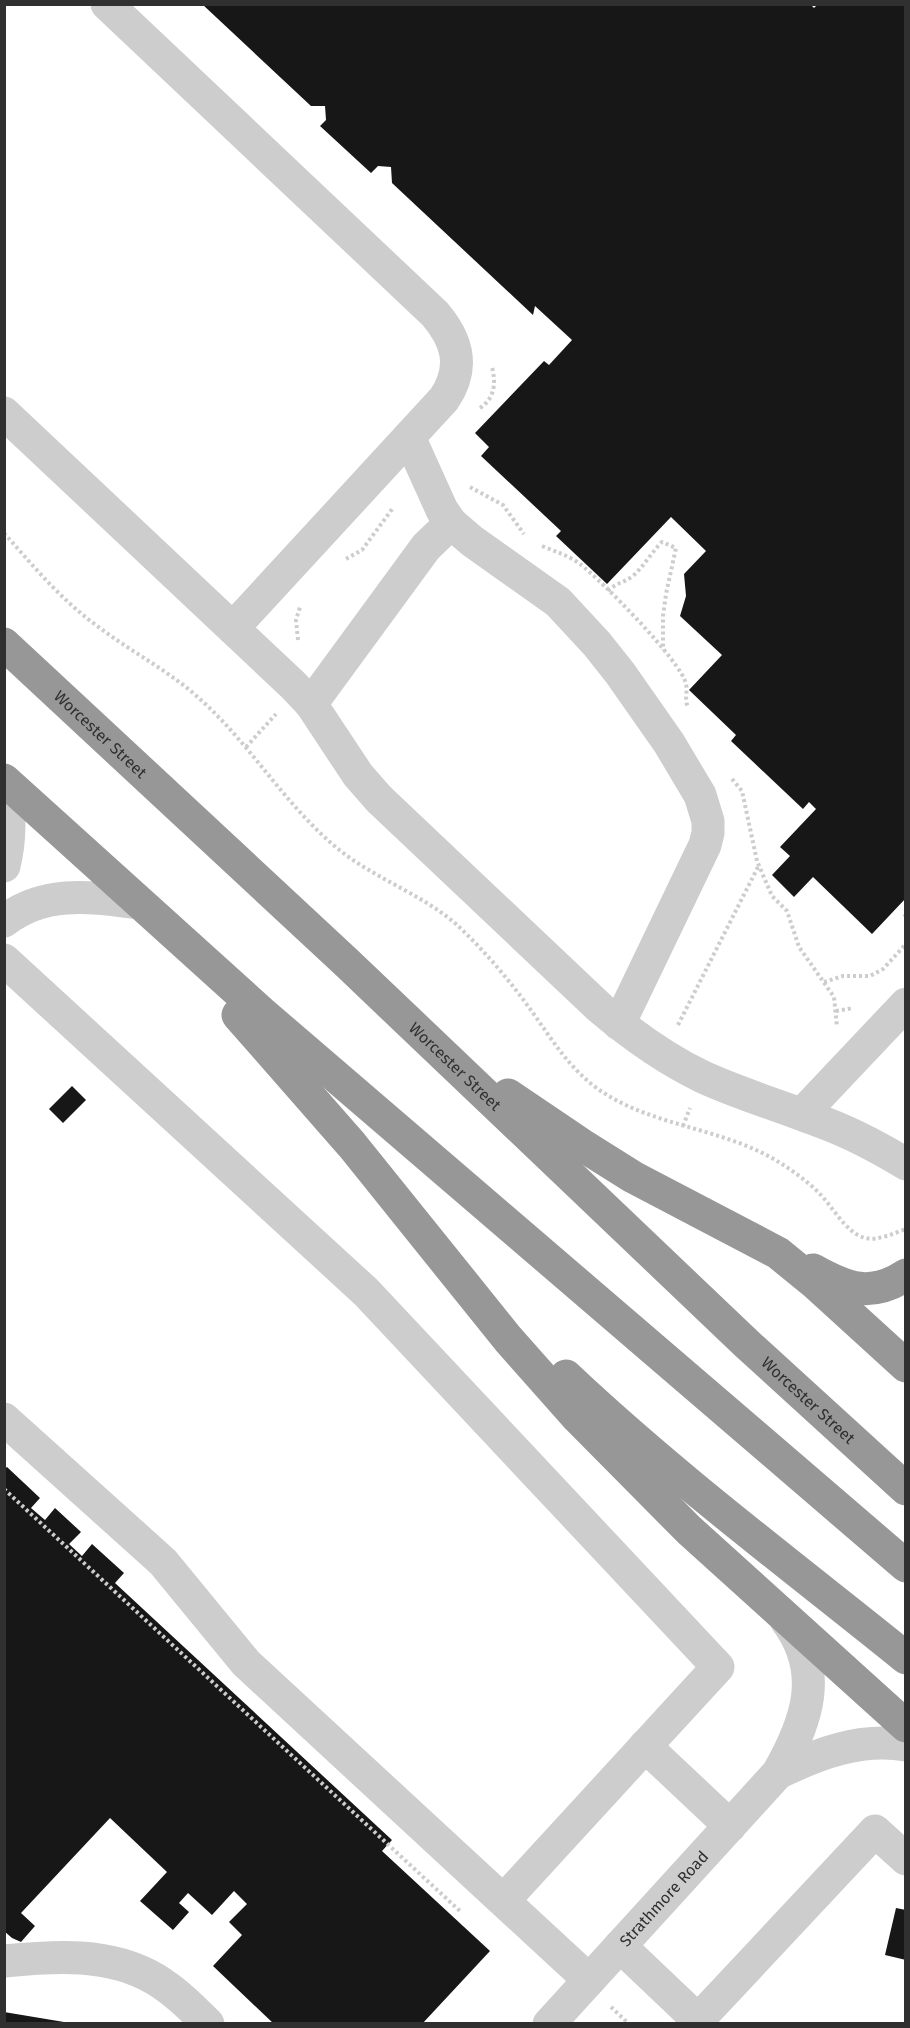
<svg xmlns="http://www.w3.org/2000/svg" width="910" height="2028" font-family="'Fira Sans',sans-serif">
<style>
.building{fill:#171717}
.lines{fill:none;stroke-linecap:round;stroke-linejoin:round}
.path{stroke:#cdcdcd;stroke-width:4;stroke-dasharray:3 3;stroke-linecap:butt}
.minor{stroke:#cdcdcd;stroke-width:33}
.highway{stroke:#979797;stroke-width:33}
.labels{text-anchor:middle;stroke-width:6;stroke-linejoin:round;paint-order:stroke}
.street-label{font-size:16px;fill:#303030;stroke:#fff}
</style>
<rect width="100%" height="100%" fill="#fff"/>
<g class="building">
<polygon points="202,4 810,4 814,8 818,4 906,4 906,898 872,934 813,877 794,897 772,875 790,856 780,847 816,809 809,802 803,809 731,741 736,735 689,690 722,655 680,616 686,596 684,574 706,551 671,517 607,584 556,536 561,531 481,456 489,447 475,433 544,361 549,365 572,340 535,306 533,315 392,183 391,167 378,166 371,173 320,126 326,120 325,106 311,106"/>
<polygon points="72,1086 86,1100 63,1123 49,1109"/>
<polygon points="7,1467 40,1498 31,1508 45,1520 55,1508 81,1532 69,1544 82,1556 92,1544 124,1573 115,1583 392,1840 382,1851 490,1951 422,2024 274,2024 213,1966 242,1935 229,1922 247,1904 234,1891 212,1915 188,1893 179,1903 189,1912 173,1930 140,1901 167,1872 110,1818 21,1913 35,1926 21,1942 12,1938 4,1931 4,1469"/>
<polygon points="896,1908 906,1910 906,1960 885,1955"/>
<polygon points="4,2012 64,2022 64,2024 4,2024"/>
</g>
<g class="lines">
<g class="path">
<path d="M 480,408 C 495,398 496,383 492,367"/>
<polyline points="470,487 503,505 524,534"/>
<path d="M 4,533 C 34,567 63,602 100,628 C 133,653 171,672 201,700 C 251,745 285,805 337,848 C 373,878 420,893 456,924 C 484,950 511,982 533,1013 C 553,1041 569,1068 598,1089 C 652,1127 721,1127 777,1161 C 792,1170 807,1181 819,1193 C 833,1207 846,1233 865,1238 C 878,1241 894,1233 906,1229"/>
<path d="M 542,546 C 556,552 568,555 580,564 C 600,579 682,662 686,684 C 688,692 684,699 688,707"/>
<polyline points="346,559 362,550 393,508"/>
<path d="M 608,591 C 617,582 624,583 633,576 C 644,566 651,553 662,542 L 676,548 L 666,594 L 663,616 L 663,650"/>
<polyline points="298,640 296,620 300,607"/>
<polyline points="246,747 276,714"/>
<polyline points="732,779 742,791 757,861 772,896 787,911 799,947 834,997 837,1027"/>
<polyline points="904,914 906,916"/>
<polyline points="824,982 843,976 870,976 883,969 906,944"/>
<polyline points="836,1011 853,1008"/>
<polyline points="678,1025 759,865"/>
<polyline points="683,1126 690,1108"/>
<polyline points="4,1489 461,1912"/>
<polyline points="611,2007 629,2024"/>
</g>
<g class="minor">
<path d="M 107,4 L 435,314 C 458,341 465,368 444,399 L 233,628"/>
<path d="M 4,413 L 293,685 L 311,704 L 358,775 L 379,799 L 600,1008 C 632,1035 665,1059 703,1077 C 740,1094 781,1106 819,1121 C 850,1132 878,1147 906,1164"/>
<polyline points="409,437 442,510 451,523 472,541 558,602 597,644 620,673 669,743 700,795 708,821 708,833 705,845 619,1024"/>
<polyline points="311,704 426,547 451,523"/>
<path d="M 4,790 C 11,815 10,841 4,866"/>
<path d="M 4,921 C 45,889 92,897 139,903"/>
<polyline points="4,960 366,1292 718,1667 504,1900"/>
<polyline points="802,1114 906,1004"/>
<polyline points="4,1419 163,1562 246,1663 589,1980"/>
<polyline points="645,1746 730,1826"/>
<path d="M 778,1773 C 817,1754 861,1737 906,1745"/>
<polyline points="620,1946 702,2024"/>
<path d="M 4,1961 C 55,1956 109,1952 155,1979 C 175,1991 191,2007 208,2024"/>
<polyline points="698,2020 875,1831 906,1859"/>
<path id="s1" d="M 549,2024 L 778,1773 C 807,1722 825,1672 786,1620"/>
</g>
<g class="highway">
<path id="s2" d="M 4,644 L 346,962 L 747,1344 L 906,1489"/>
<polyline points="4,780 262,1013 906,1566"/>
<polyline points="238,1015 352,1145 508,1339 578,1418 689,1530 906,1726"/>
<polyline points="508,1095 582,1145 633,1177 778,1253 816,1284 906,1366"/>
<path d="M 813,1270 C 847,1289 871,1298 906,1275"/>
<path d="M 566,1376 C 673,1477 791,1565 906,1658"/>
</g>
</g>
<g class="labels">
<g class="street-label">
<text dy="6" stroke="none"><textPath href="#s2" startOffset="132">Worcester Street</textPath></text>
<text dy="6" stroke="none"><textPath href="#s2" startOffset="618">Worcester Street</textPath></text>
<text dy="6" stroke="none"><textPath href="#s2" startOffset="1104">Worcester Street</textPath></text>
<text dy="6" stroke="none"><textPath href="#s1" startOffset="170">Strathmore Road</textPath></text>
</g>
</g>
<rect width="910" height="2028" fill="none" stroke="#303030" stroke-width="12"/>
</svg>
